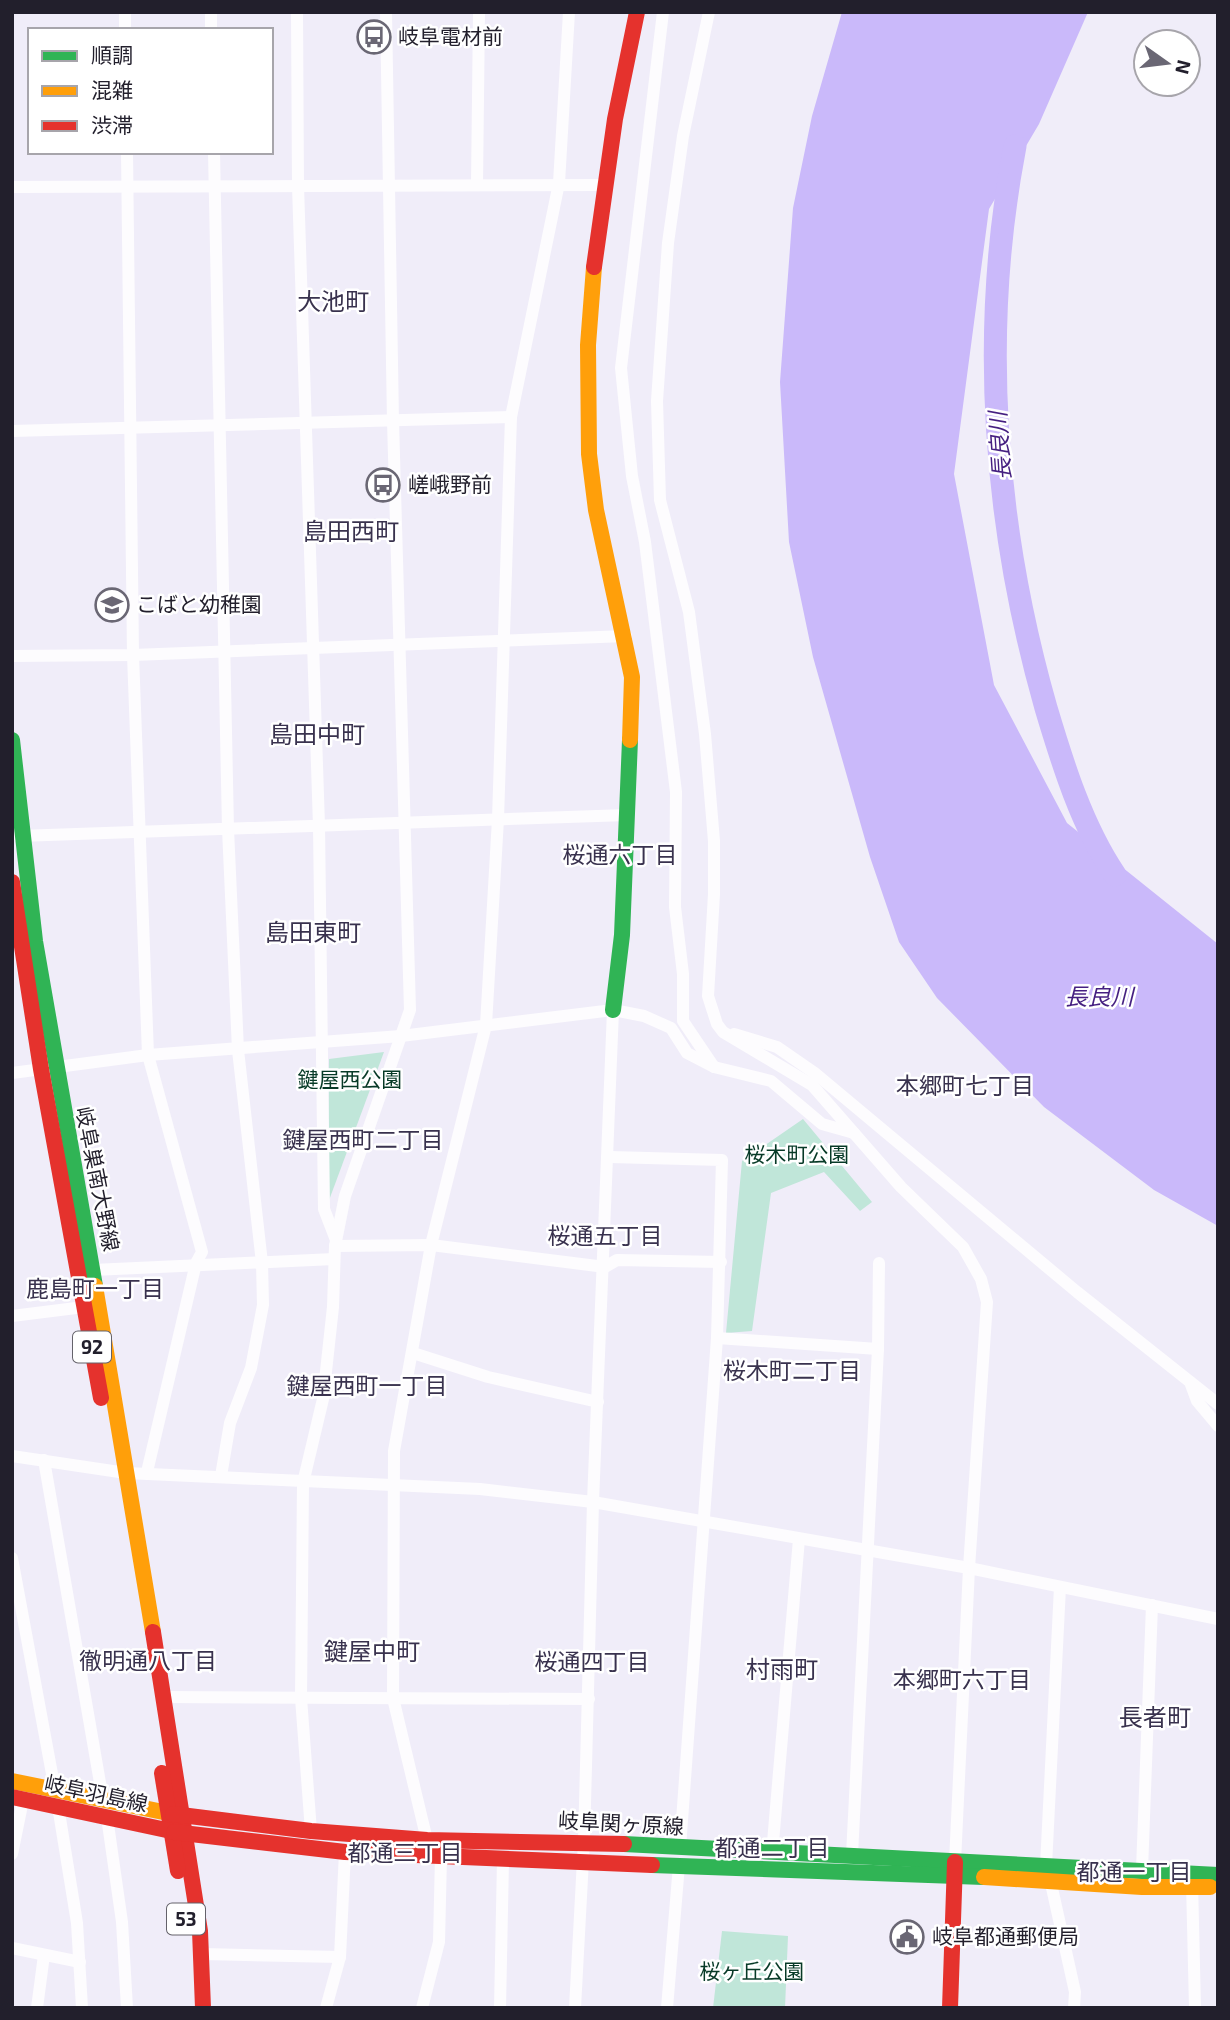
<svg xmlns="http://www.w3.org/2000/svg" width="1230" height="2020" font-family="'Exo 2','Noto Sans JP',sans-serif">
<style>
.green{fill:#c0e6d9}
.water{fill:#cab9fa}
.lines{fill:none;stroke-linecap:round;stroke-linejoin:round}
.river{stroke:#cab9fa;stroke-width:23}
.street{stroke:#fdfcfe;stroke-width:12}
.fast{stroke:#30b455;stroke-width:16}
.slow{stroke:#ff9f0a;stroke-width:16}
.jam{stroke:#e5322d;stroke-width:16}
.labels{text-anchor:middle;stroke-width:5;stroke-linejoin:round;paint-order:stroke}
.shield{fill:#fff;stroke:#64626b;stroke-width:2}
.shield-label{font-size:19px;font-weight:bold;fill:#221f2c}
.poi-label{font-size:21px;fill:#221f2c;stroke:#fff;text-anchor:start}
.park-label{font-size:21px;fill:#073a27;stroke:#fff}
.street-label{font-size:21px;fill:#221f2c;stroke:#fff}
.water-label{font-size:23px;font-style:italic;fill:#451f81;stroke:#fff}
.neighbourhood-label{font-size:23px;fill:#39324e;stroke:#fff}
.quarter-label{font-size:24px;fill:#39324e;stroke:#fff}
</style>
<rect width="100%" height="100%" fill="#f0edf9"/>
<g class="green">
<polygon points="384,1052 328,1203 329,1059"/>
<polygon points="803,1119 872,1202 860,1211 824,1172 771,1193 752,1331 726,1333 742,1161"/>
<polygon points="722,1931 788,1936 785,2008 713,2008"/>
</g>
<polygon class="water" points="842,12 1088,12 1039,124 989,209 954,474 994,685 1067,823 1218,944 1218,1226 1154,1190 1044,1107 937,998 899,942 870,857 813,657 789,542 780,382 793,208 812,116"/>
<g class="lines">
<path class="river" d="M 1015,146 C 979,333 994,526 1046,708 C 1063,765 1082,826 1115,875"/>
<g class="street">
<polyline points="125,12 125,30"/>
<polyline points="211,12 211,30"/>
<polyline points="297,12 298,186 319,826 324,1209 336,1240"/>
<polyline points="663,12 621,368 632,476 645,542 676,792 675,907 683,974 683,1021 714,1067"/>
<polyline points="709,12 683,136 668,243 657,401 660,500 689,612 705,734 714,841 714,894 708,996 717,1024 723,1032 812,1085 901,1187 963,1247 981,1279 987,1302 969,1568 955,1862"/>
<polyline points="127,152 133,655 148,1055 202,1252 196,1263 147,1472"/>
<polyline points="214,152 228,829 238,1050 262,1263 263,1305 251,1368 230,1423 221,1476"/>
<polyline points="477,184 479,12"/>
<polyline points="12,187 605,185"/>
<polyline points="12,431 511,417"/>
<polyline points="12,656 133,655 626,636"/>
<polyline points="19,836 627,815"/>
<polyline points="734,1034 777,1047 816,1074 1077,1292 1218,1404"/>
<polyline points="12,1073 148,1055 401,1036 613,1010 644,1016 671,1028 687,1053 714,1067 771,1081 822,1124 854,1133"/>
<polyline points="610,1157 722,1160 717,1338 680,1848"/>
<polyline points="335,1246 431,1245 605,1267 617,1260 721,1262"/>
<polyline points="93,1270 334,1259"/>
<polyline points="12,1316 84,1307"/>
<polyline points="717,1338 878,1349"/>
<polyline points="413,1353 488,1377 598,1402"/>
<polyline points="1190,1382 1197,1401 1218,1426"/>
<polyline points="12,1456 126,1473 480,1489 593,1502 969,1568 1218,1619"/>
<polyline points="44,1460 103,1800"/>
<polyline points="12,1558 55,1790"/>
<polyline points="163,1697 589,1699"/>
<polyline points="58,1806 77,1923 82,2008"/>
<polyline points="107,1817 122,1922 127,2008"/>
<polyline points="311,1831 301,1698 303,1483 323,1399 333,1307 335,1246 345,1196 410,1010 393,421 386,12"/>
<polyline points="427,1840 393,1698 394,1451 431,1245 486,1025 498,819 511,417 559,183 569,12"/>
<polyline points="12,1854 23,1800"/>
<polyline points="772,1854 799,1539"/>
<polyline points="852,1855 878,1349 879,1263"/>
<polyline points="1046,1866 1060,1587"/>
<polyline points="1142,1870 1152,1605"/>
<polyline points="1050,1879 1075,1992 1074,2008"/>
<polyline points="1192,1882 1195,2008"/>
<polyline points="12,1948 80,1962"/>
<polyline points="202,1954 340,1957"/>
<polyline points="37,2008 44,1955"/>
<polyline points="326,2008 340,1957 345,1852"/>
<polyline points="422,2008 439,1942 441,1856"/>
<polyline points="500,2008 503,1860"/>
<polyline points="575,2008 584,1841 593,1502 613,1010"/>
<polyline points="667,2008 679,1865"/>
</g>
<g class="fast">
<polyline points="12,740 35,941 95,1286"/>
<polyline points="613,1010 622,935 630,740"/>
<polyline points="624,1844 1218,1875"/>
<polyline points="652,1865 984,1877"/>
</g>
<g class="slow">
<polyline points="594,267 588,345 589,454 596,510 632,677 630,740"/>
<polyline points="95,1286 153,1632"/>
<polyline points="12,1781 168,1813"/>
<polyline points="984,1877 1142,1887 1210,1887"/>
</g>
<g class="jam">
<polyline points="594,267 615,119 637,12"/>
<polyline points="12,882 41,1069 101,1398"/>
<polyline points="153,1632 200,1931 203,2008"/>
<polyline points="162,1773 178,1871"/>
<polyline points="12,1797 171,1831"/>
<polyline points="173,1814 311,1831 427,1840 624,1844"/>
<polyline points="174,1832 345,1852 652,1865"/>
<polyline points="950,2008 955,1862"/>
</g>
</g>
<defs>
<symbol id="bus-ring" viewBox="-11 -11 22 22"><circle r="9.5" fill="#fff" stroke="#6a6774" stroke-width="1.5"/><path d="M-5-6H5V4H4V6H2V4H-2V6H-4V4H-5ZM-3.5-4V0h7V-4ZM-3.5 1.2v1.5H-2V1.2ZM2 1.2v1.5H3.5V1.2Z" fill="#6a6774"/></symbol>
<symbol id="school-ring" viewBox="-11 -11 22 22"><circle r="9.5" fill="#fff" stroke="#6a6774" stroke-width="1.5"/><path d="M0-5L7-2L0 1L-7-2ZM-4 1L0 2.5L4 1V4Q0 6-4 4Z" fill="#6a6774"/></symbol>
<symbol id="civic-ring" viewBox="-11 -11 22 22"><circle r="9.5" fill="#fff" stroke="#6a6774" stroke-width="1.5"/><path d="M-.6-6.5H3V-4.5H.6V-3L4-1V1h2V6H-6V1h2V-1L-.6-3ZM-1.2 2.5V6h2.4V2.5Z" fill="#6a6774"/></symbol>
</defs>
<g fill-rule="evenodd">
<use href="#bus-ring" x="355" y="18" width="38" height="38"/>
<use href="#bus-ring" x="364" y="466" width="38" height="38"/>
<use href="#school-ring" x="93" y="586" width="38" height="38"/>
<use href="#civic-ring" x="888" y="1918" width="38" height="38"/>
</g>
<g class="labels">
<g class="shield">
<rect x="73" y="1331.5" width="38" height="31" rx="5"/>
<rect x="167" y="1903.5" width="38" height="31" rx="5"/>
</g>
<g class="shield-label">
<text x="92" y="1354">92</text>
<text x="186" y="1926">53</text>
</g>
<g class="poi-label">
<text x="398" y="44">岐阜電材前</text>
<text x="408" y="492">嵯峨野前</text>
<text x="136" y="612">こばと幼稚園</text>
<text x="932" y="1944">岐阜都通郵便局</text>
</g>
<g class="park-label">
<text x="350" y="1087">鍵屋西公園</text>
<text x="797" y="1162">桜木町公園</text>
<text x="752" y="1979">桜ヶ丘公園</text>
</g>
<g class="street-label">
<text transform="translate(97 1179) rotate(79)" y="7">岐阜巣南大野線</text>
<text transform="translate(96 1794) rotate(12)" y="7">岐阜羽島線</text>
<text transform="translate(621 1824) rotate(3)" y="7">岐阜関ヶ原線</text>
</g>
<g class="water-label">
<text transform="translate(1000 446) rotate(-94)" y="8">長良川</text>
<text x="1099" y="1005">長良川</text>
</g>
<g class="neighbourhood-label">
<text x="620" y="863">桜通六丁目</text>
<text x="965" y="1094">本郷町七丁目</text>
<text x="363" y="1148">鍵屋西町二丁目</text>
<text x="605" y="1244">桜通五丁目</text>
<text x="95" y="1297">鹿島町一丁目</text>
<text x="792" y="1379">桜木町二丁目</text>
<text x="367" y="1394">鍵屋西町一丁目</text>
<text x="148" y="1669">徹明通八丁目</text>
<text x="592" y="1670">桜通四丁目</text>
<text x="962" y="1688">本郷町六丁目</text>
<text x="772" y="1856">都通二丁目</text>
<text x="405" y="1861">都通三丁目</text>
<text x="1134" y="1880">都通一丁目</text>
</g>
<g class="quarter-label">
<text x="333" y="310">大池町</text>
<text x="351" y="540">島田西町</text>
<text x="317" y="743">島田中町</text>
<text x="313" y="941">島田東町</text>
<text x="372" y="1660">鍵屋中町</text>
<text x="782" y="1678">村雨町</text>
<text x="1155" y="1726">長者町</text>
</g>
</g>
<rect width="1230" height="2020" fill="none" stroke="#221f2c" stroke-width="28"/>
<rect x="28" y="28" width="245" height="126" fill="#ffffff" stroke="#a7a5ab" stroke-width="2"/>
<rect x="42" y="51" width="35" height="10" fill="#30b455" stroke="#a7a5ab" stroke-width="2"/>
<text x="91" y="63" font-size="21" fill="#221f2c">順調</text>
<rect x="42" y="86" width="35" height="10" fill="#ff9f0a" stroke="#a7a5ab" stroke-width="2"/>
<text x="91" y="98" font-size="21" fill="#221f2c">混雑</text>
<rect x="42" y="121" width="35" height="10" fill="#e5322d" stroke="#a7a5ab" stroke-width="2"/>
<text x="91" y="133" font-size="21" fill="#221f2c">渋滞</text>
<g transform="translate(1167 63) rotate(104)"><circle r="33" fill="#ffffff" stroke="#a7a5ab" stroke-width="2"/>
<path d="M0-5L12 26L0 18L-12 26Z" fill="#6a6774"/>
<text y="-10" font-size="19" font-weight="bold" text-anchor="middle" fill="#221f2c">N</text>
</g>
</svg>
